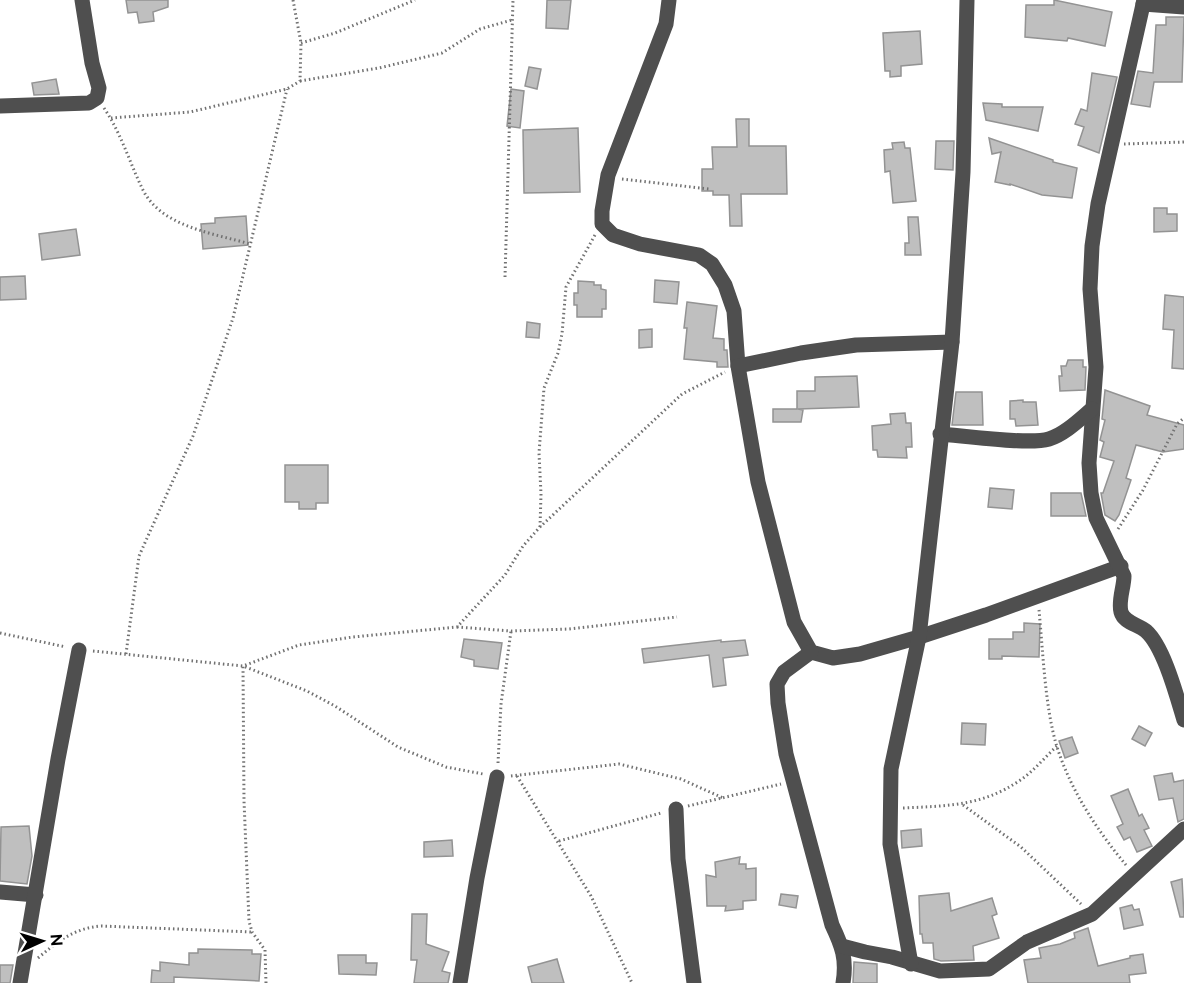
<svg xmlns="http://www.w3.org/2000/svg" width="1184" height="983" font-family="Raleway,sans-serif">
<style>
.building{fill:#bfbfbf;stroke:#939393;stroke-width:1.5}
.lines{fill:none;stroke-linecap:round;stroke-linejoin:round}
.path{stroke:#717171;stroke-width:3;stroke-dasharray:1.5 3;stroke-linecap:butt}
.minor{stroke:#4f4f4f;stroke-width:15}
</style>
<rect width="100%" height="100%" fill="#fff"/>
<g class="building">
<polygon points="126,0 168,0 168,7 153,12 154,21 139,23 137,12 128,13"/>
<polygon points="547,0 571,0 568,29 546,28"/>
<polygon points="1054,0 1112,12 1105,46 1068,38 1067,41 1025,37 1026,5 1054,5"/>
<polygon points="1166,17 1184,17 1182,82 1154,82 1150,107 1131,104 1138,71 1153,73 1156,25 1166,25"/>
<polygon points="920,31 922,64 901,66 901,76 890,77 890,71 885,71 883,33"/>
<polygon points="529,67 541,69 537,89 525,86"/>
<polygon points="1092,73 1117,77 1099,153 1078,145 1084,127 1075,124 1081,109 1087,111"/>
<polygon points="56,79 59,94 34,95 32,83"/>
<polygon points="511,89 524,91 520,128 507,126"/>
<polygon points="983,103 1002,104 1002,107 1043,107 1038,131 986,120"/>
<polygon points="736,119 749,119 749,146 786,146 787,194 741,194 742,226 730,226 729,195 713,195 713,191 702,191 702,169 713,169 712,147 737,147"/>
<polygon points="578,128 580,192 524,193 523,130"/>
<polygon points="989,138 1053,160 1053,162 1077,168 1072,198 1042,195 1010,184 1010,185 995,182 1001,152 992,154"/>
<polygon points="936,141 954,141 953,170 935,169"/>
<polygon points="904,142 905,148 910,148 916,201 893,203 890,171 885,172 884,150 893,149 892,143"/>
<polygon points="1154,208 1167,208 1167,214 1177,214 1177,231 1154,232"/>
<polygon points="246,216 248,245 203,249 201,224 215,223 215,218"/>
<polygon points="908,217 918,217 921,255 905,255 905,243 909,243"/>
<polygon points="76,229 80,255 42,260 39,234"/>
<polygon points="25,276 26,299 0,300 0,277"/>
<polygon points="655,280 679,282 677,304 654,302"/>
<polygon points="578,281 594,282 594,285 601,285 601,289 606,290 606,309 602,309 602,317 577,317 577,305 574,305 574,293 578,293"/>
<polygon points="1165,295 1184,297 1184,369 1172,368 1174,330 1163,329"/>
<polygon points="687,302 717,306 713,338 724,339 724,350 727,350 728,367 717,367 717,362 684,359 687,328 684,328"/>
<polygon points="527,322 540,324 539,338 526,337"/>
<polygon points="652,329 652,347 639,348 639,330"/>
<polygon points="1068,360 1083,360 1083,367 1086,367 1085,390 1060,391 1059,376 1062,376 1061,366 1066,366"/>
<polygon points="857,376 859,407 798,409 803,410 801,422 773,422 773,409 797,409 797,391 815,391 815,377"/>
<polygon points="1105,390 1150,406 1147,415 1184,425 1184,449 1163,452 1136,445 1126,478 1131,480 1119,515 1115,521 1105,515 1101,493 1103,493 1114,461 1100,457 1104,442 1100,440 1105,420 1102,419"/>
<polygon points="956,392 982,392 983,425 952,425"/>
<polygon points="1023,400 1023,402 1036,402 1038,425 1016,426 1015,419 1010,419 1010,401"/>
<polygon points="905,413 906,423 911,423 912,447 906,447 907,458 878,457 877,450 873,450 872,426 891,424 890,414"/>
<polygon points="285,465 328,465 328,503 316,503 316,509 299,509 299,502 285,502"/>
<polygon points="990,488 1014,490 1012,509 988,507"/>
<polygon points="1051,493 1081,493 1086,516 1051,516"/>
<polygon points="1024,623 1040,624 1039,657 1002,656 1002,659 989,659 989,639 1013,639 1013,632 1024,632"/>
<polygon points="464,639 502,643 498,669 474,666 474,660 461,657"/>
<polygon points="721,640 721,642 745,640 748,655 723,658 726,685 713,687 709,655 644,663 642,649"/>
<polygon points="962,723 986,724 985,745 961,744"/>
<polygon points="1139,726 1152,733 1145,746 1132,739"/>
<polygon points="1072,737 1078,753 1065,758 1059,741"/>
<polygon points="1172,773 1174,782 1184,780 1184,819 1178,822 1173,798 1159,800 1154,776"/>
<polygon points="1128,789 1139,816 1142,814 1149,828 1144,830 1152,846 1137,852 1130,837 1124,840 1117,827 1123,824 1111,796"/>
<polygon points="29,826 32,856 27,884 0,881 1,827"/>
<polygon points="921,829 922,846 902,848 901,831"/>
<polygon points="452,840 453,856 424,857 424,842"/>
<polygon points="740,857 739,864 746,864 746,869 756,868 756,900 743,901 743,909 725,911 726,906 707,906 706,875 716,877 715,862"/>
<polygon points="1182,879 1184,917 1180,917 1171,882"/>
<polygon points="949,893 951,911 992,898 997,914 992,916 999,938 973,946 974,960 941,961 934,959 933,943 923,943 922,934 920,934 919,896"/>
<polygon points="781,894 798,896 796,908 779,905"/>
<polygon points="1132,905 1134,910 1139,909 1143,925 1124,929 1120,908"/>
<polygon points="412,914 427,914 426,944 449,952 442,971 450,973 448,983 414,983 417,960 411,960"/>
<polygon points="1088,928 1098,966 1130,958 1130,956 1143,954 1146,973 1129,975 1130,983 1028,983 1024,960 1041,958 1039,948 1060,944 1075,938 1074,933"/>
<polygon points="198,949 252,950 252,954 261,954 259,981 174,977 174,983 151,983 152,970 160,971 160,962 189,965 189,953 198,953"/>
<polygon points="338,955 366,955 366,963 377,963 376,975 339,974"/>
<polygon points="557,959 564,983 532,983 528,967"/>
<polygon points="854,962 877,964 877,983 853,983"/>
<polygon points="0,965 13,965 10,983 0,983"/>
</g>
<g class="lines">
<g class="path">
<polyline points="301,43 335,33 415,0"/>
<polyline points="300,81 379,68 442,53 480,29 512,20"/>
<path d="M 104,108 C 121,133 129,161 142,188 C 160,227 213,233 250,244"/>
<polyline points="111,118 190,112 287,89 300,81 301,43 293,0"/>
<polyline points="1124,144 1184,142"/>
<polyline points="622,179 709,189"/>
<polyline points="505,277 513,0"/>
<polyline points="540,527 541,494 539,453 544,388 558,353 562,334 566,287 595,235"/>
<polyline points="1118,529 1143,490 1177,424 1184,418"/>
<path d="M 1039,610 C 1043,652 1045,708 1057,747 C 1071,791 1097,830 1126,865"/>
<polyline points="457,627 511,631 569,629 677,617"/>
<polyline points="0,633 66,647"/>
<polyline points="93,651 243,666 307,691 335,706 398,747 446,767 483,774"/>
<polyline points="126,654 139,556 193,436 233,318 287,89"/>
<polyline points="498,763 501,704 511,631"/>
<polyline points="511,776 619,764 681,779 723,798"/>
<polyline points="517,776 591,896 632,983"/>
<polyline points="963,805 1021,847 1081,904"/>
<polyline points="688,806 781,784"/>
<path d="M 903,808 C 946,806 982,806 1019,781 C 1033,772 1045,757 1057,746"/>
<polyline points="559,841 661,813"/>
<path d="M 38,958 C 58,941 75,928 101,926 L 252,932"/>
<polyline points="266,983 265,950 252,932 249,921 244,801 243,666 299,645 353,637 457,627 505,575 523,546 540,527 682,394 725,372"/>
</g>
<g class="minor">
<polyline points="669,0 666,24 608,175 602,211 602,224 613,235 640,244 699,255 712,264 725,285 734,311 738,366 758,482 794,622 811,652 833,658 860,654 919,637 986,615 1121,566"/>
<path d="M 1144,0 L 1098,204 L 1092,246 L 1090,289 L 1096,367 L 1089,463 L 1091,493 L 1096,518 L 1124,576 C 1124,587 1118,601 1121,612 C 1124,623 1138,624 1146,631 C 1164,647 1177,697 1184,720"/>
<polyline points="1143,4 1184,7"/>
<polyline points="0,106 89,103 97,98 99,88 92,63 82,0"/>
<polyline points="738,366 801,353 856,345 952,342"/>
<path d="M 940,434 C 965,436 1029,445 1049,439 C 1065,434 1080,419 1092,409"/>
<path d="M 811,652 L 784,672 L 777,684 L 778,703 L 786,754 L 832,925 C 842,946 847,959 843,983"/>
<polyline points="676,809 678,859 694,983"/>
<polyline points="0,892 36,895"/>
<polyline points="842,946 865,952 892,957 940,971 989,969 1027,942 1092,914 1184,829"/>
<polyline points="911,964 890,844 891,769 919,637 952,342 963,172 967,0"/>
<polyline points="20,983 58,759 79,650"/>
<polyline points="460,983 477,878 497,777"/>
</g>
</g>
<g transform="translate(42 941) rotate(86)" stroke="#ffffff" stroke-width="4.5" paint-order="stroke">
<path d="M0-4.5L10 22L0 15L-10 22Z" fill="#000000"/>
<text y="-9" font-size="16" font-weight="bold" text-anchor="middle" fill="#000000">N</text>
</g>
</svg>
